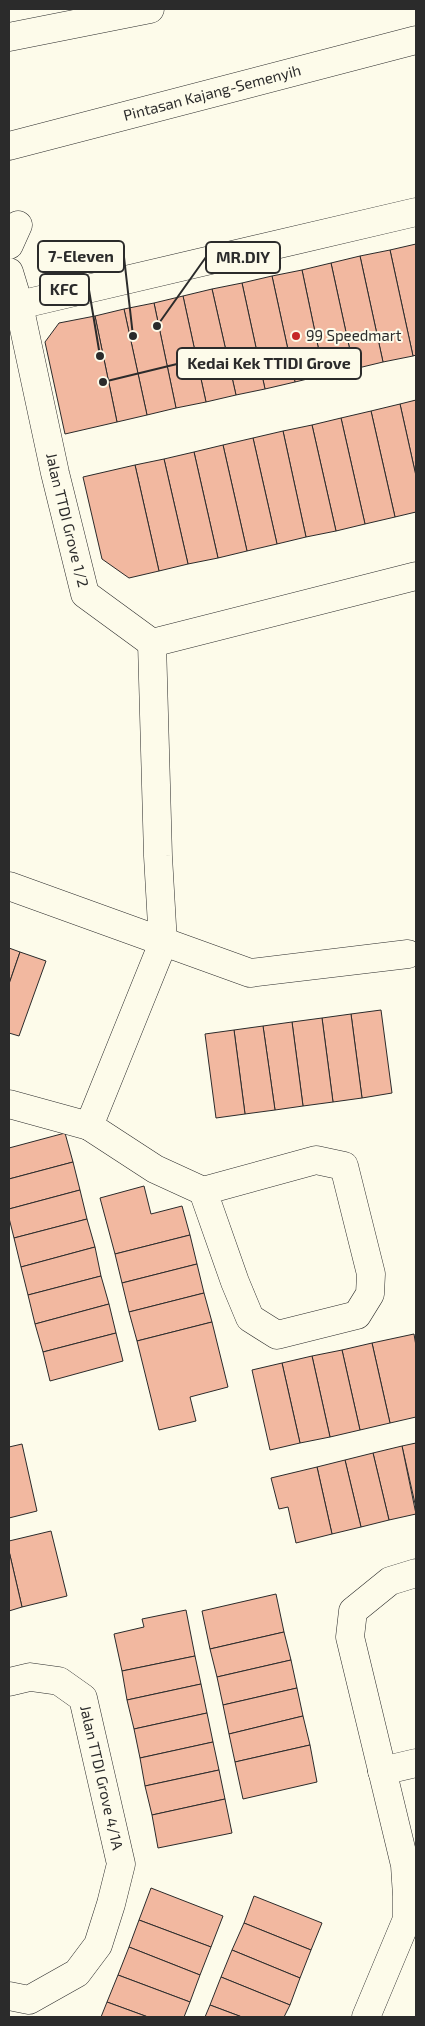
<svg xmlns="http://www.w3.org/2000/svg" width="425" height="2026" font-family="'Exo 2',sans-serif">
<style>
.building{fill:#f2b8a0;stroke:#2b2b2b}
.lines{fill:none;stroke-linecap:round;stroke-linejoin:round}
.minor-casing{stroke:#2b2b2b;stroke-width:29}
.highway-casing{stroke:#2b2b2b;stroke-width:29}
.minor{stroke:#fdfbea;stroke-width:28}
.highway{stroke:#fdfbea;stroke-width:28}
.poi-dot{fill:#c62828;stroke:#fdfbea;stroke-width:2}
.labels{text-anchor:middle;stroke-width:4;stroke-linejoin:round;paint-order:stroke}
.street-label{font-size:15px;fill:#2b2b2b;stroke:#fdfbea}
.poi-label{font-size:15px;fill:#2b2b2b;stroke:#fdfbea;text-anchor:start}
.leader{fill:none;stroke:#2b2b2b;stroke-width:2}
.callout-dot{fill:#2b2b2b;stroke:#fdfbea;stroke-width:2}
.callout{fill:#fdfbea;stroke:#2b2b2b;stroke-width:2}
.callout-label{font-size:16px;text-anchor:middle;font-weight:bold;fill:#2b2b2b}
</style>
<rect width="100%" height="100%" fill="#fdfbea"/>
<g class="building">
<polygon points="416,244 416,355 413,356 390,250"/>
<polygon points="390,250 413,356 383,362 360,256"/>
<polygon points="360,256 383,362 354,369 331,263"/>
<polygon points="331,263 354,369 324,375 302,270"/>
<polygon points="302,270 324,375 295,382 272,276"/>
<polygon points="272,276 295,382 265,389 242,283"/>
<polygon points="242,283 265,389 236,395 212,289"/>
<polygon points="212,289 236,395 206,402 183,296"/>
<polygon points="183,296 206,402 176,408 154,303"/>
<polygon points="154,303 176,408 147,415 124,309"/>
<polygon points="124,309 147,415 117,422 95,316"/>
<polygon points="95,316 117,422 65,434 45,342 59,323"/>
<polygon points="416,400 416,476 400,404"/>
<polygon points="400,404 416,476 416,512 395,517 371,411"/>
<polygon points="371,411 395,517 365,524 341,418"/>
<polygon points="341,418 365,524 336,531 312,425"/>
<polygon points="312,425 336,531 306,537 283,431"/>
<polygon points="283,431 306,537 277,544 253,438"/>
<polygon points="253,438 277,544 247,551 223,445"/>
<polygon points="223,445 247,551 218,558 194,452"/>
<polygon points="194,452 218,558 188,564 164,459"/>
<polygon points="164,459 188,564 159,571 135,465"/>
<polygon points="135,465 159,571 129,578 102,559 83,477"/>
<polygon points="9,948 20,952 9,984"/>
<polygon points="20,952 46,961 19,1036 9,1033 9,984"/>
<polygon points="381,1010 392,1093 362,1098 351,1014"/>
<polygon points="351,1014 362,1098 333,1102 322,1018"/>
<polygon points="322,1018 333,1102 303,1106 292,1022"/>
<polygon points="292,1022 303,1106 275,1110 263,1026"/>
<polygon points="263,1026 275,1110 245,1114 234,1030"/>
<polygon points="234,1030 245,1114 216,1118 205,1034"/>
<polygon points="65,1133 73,1162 9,1179 9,1148"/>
<polygon points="73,1162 80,1190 9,1209 9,1179"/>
<polygon points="144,1186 151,1214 182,1206 190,1235 115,1254 100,1198"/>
<polygon points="80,1190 87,1219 14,1238 9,1218 9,1209"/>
<polygon points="87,1219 95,1247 21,1267 14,1238"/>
<polygon points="190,1235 197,1264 122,1283 115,1254"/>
<polygon points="95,1247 101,1276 28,1295 21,1267"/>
<polygon points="197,1264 204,1293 129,1312 122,1283"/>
<polygon points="101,1276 109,1304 35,1324 28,1295"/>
<polygon points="204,1293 212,1322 137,1341 129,1312"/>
<polygon points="109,1304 116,1333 43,1352 35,1324"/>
<polygon points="212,1322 228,1387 190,1397 196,1421 159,1430 137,1341"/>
<polygon points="116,1333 123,1361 50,1381 43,1352"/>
<polygon points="414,1334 416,1346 416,1417 390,1423 372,1343"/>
<polygon points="372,1343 390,1423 360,1430 342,1350"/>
<polygon points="342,1350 360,1430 330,1437 312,1356"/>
<polygon points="312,1356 330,1437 300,1443 282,1363"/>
<polygon points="282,1363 300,1443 270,1450 252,1370"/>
<polygon points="416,1443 416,1508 402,1446"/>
<polygon points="22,1444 37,1511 9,1518 9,1447"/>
<polygon points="402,1446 416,1514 389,1520 373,1453"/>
<polygon points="373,1453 389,1520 361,1527 345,1460"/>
<polygon points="345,1460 361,1527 332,1534 317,1467"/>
<polygon points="317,1467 332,1534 296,1543 288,1507 279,1509 271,1478"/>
<polygon points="51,1531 67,1596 22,1607 9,1551 9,1541"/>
<polygon points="9,1551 22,1607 9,1611"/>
<polygon points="276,1594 284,1632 210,1649 202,1611"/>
<polygon points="186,1610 195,1656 122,1671 114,1634 144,1627 142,1619"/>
<polygon points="284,1632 291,1660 217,1677 210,1649"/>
<polygon points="195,1656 201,1684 127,1700 122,1671"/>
<polygon points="291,1660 297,1688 223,1705 217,1677"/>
<polygon points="201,1684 207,1713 134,1729 127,1700"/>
<polygon points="297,1688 303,1716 229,1734 223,1705"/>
<polygon points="207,1713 213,1742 140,1758 134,1729"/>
<polygon points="303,1716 310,1745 235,1762 229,1734"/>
<polygon points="213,1742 219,1770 145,1786 140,1758"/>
<polygon points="310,1745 317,1782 243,1799 235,1762"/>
<polygon points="219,1770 225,1799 152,1815 145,1786"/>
<polygon points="225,1799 232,1833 158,1848 152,1815"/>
<polygon points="151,1888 223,1916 211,1947 139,1920"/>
<polygon points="254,1896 322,1923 311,1950 244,1923"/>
<polygon points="139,1920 211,1947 200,1975 129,1947"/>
<polygon points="244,1923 311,1950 300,1978 232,1950"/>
<polygon points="129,1947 200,1975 190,2002 118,1975"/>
<polygon points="232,1950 300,1978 290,2005 221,1977"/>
<polygon points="118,1975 190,2002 184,2017 148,2017 107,2002"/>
<polygon points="221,1977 290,2005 284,2017 242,2017 210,2005"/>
<polygon points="107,2002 148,2017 101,2017"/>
<polygon points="210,2005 242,2017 205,2017"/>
</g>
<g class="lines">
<defs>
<g id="minor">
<polyline points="9,245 18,225"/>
<path id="s1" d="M 9,272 L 19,305 L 55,473 L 85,594 L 152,643 L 416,576"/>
<polyline points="19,305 416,212"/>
<polyline points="152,643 158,856 163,943 89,1126 155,1169 203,1191 235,1282 250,1318 277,1335 357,1315 370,1294 371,1274 344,1166 316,1160 203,1191"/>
<polyline points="9,886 250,973 408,954"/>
<polyline points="9,1104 89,1126"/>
<path id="s2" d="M 9,1682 L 30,1677 L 59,1681 L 83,1698 L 121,1864 L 111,1904 L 98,1945 L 77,1973 L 29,2000 L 9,1996"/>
<polyline points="382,1771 416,1763"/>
<polyline points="366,2017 407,1919 407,1896 405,1865 350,1637 353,1611 390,1581 416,1573"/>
</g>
<g id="highway">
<polyline points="9,37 150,9"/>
<path id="s3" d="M 9,146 L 416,40"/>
</g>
</defs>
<use href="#minor" class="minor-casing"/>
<use href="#highway" class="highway-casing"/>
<use href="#minor" class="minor"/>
<use href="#highway" class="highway"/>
</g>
<circle class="poi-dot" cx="296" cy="336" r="5"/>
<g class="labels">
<g class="street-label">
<text dy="5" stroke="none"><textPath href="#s3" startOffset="210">Pintasan Kajang-Semenyih</textPath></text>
<text dy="5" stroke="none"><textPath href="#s1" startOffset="255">Jalan TTDI Grove 1/2</textPath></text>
<text dy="5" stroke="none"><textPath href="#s2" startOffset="162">Jalan TTDI Grove 4/1A</textPath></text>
</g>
<g class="poi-label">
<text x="306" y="341">99 Speedmart</text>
</g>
</g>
<path class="leader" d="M133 336L124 257M157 326L206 257M100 356L89 290M103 382L177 364"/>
<g class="callout-dot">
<circle cx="133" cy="336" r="5"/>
<circle cx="157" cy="326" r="5"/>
<circle cx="100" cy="356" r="5"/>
<circle cx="103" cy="382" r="5"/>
</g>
<g class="callout">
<rect x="38" y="241" width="86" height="31" rx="5"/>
<rect x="206" y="242" width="74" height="31" rx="5"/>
<rect x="40" y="274" width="49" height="31" rx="5"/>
<rect x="177" y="348" width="184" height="31" rx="5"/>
</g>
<g class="callout-label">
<text x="81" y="262">7-Eleven</text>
<text x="243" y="263">MR.DIY</text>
<text x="64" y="295">KFC</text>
<text x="269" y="369">Kedai Kek TTIDI Grove</text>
</g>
<rect width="425" height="2026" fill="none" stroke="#2b2b2b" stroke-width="20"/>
</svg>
